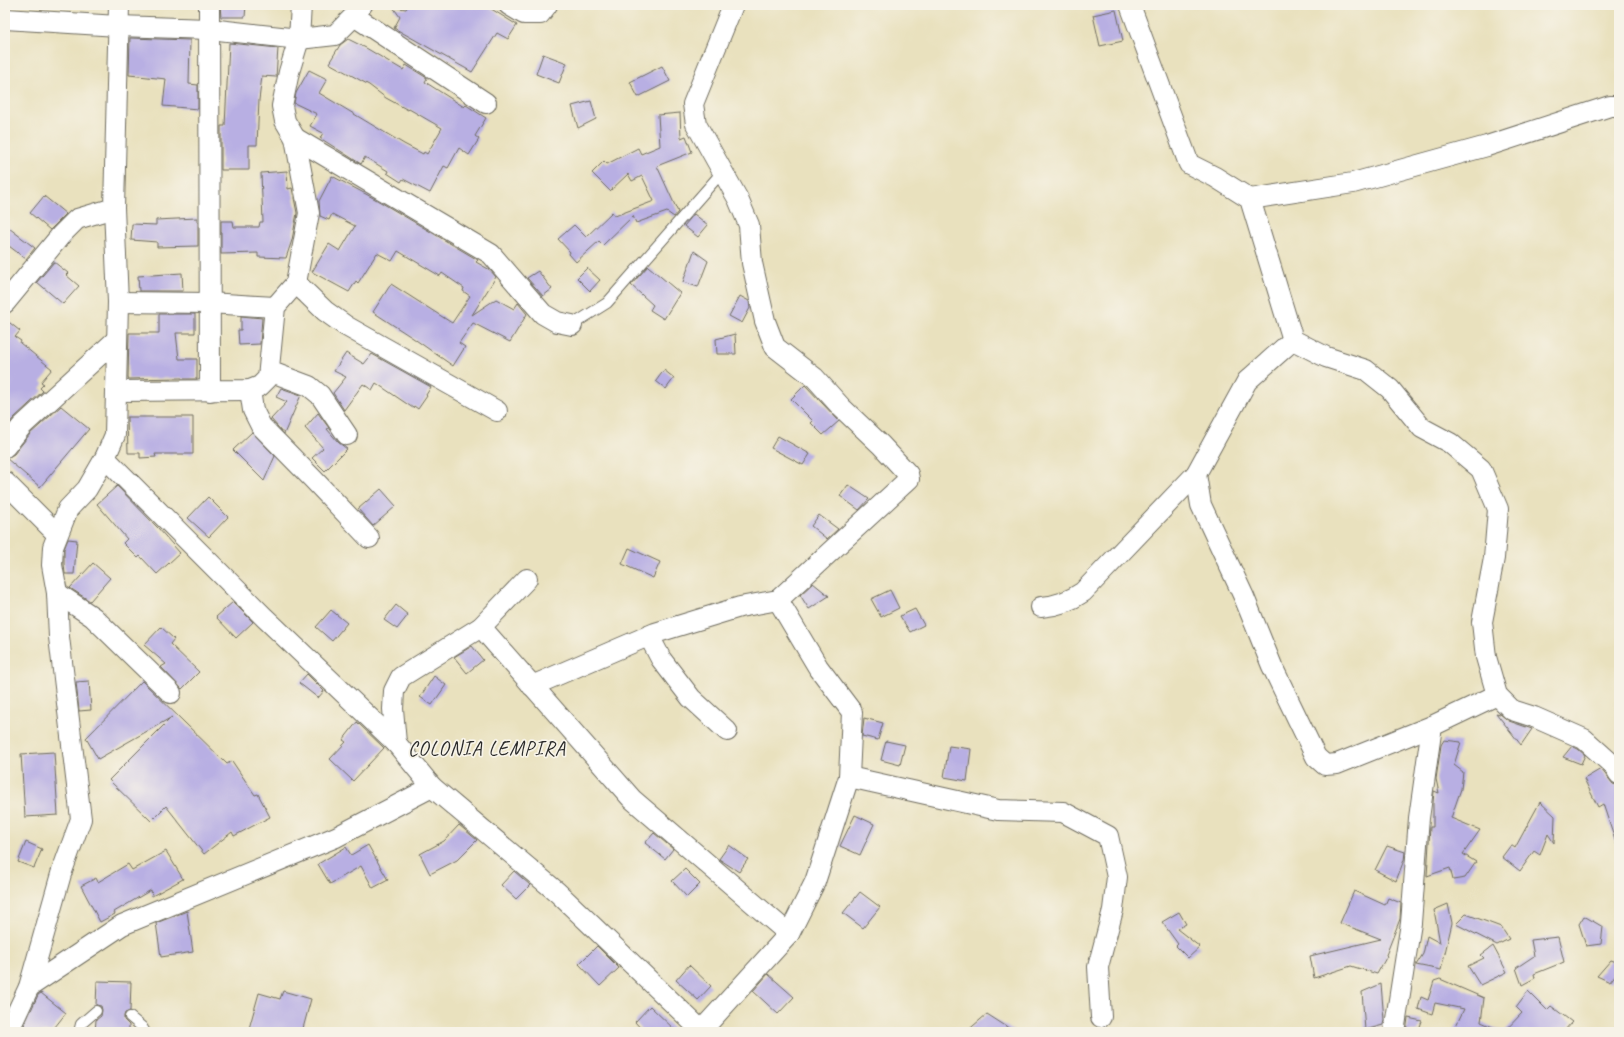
<svg xmlns="http://www.w3.org/2000/svg" width="1624" height="1037" font-family="Caveat,sans-serif">
<style>
.building{fill:#b8afe3}
.lines{fill:none;stroke-linecap:round;stroke-linejoin:round}
.lane-casing{stroke:#6e6b5e;stroke-width:12}
.street-casing{stroke:#6e6b5e;stroke-width:22}
.lane{stroke:#fff;stroke-width:10}
.street{stroke:#fff;stroke-width:20}
.labels{text-anchor:middle;stroke-width:3.5;stroke-linejoin:round;paint-order:stroke}
.neighbourhood-label{font-size:20px;letter-spacing:1px;fill:#2b2b2b;stroke:#f7f3e8}
</style>
<rect width="100%" height="100%" fill="#f7f3e8"/>
<filter id="ink" filterUnits="userSpaceOnUse"><feTurbulence type="fractalNoise" baseFrequency=".025" numOctaves="2"/><feDisplacementMap in="SourceGraphic" scale="8" xChannelSelector="R" yChannelSelector="G"/><feConvolveMatrix kernelMatrix="1 2 1 2 8 2 1 2 1" color-interpolation-filters="sRGB"/></filter>
<filter id="wash" filterUnits="userSpaceOnUse"><feTurbulence type="fractalNoise" baseFrequency=".012" numOctaves="4" result="noise"/><feDisplacementMap in="SourceGraphic" scale="16" xChannelSelector="R" yChannelSelector="G"/><feGaussianBlur stdDeviation="0.9" result="paint"/><feColorMatrix in="noise" values="0 0 0 0 0 0 0 0 0 0 0 0 0 0 0 0 0 1.4 0 .05"/><feComposite in="paint" operator="in"/></filter>
<g filter="url(#wash)">
<rect width="100%" height="100%" fill="#e9e1be"/>
<g id="blocks">
<g class="building">
<polygon points="220,5 246,5 245,17 221,17"/>
<polygon points="409,5 485,5 517,25 508,39 497,33 472,72 394,28 400,17 393,7 406,9"/>
<polygon points="1116,10 1123,41 1100,46 1093,15"/>
<polygon points="130,38 190,40 189,84 198,85 198,109 163,106 166,79 129,75"/>
<polygon points="348,39 366,48 403,70 406,65 427,78 425,82 464,107 466,105 486,118 475,136 479,139 469,155 459,148 448,168 444,166 430,193 403,179 401,182 387,173 388,171 365,157 361,164 320,138 323,133 310,126 317,114 294,103 296,93 309,70 327,79 319,93 404,144 423,154 424,152 427,154 442,128 409,109 408,110 386,98 369,85 329,63 340,45"/>
<polygon points="229,43 278,48 276,77 262,76 259,100 257,145 249,145 249,170 221,170 221,126 225,126"/>
<polygon points="543,54 567,63 559,83 536,74"/>
<polygon points="662,66 670,81 638,97 630,82"/>
<polygon points="591,101 596,119 578,128 572,106"/>
<polygon points="680,113 681,138 686,136 692,152 657,166 678,212 674,217 667,212 636,223 633,216 603,245 599,241 576,262 569,254 570,252 558,239 574,225 586,237 612,212 615,216 654,201 642,176 632,181 628,174 610,191 592,173 604,161 607,164 638,148 641,154 660,146 658,115"/>
<polygon points="287,171 288,189 292,188 297,213 292,240 286,258 258,257 258,253 221,254 221,221 233,221 234,227 259,227 260,222 263,222 261,173"/>
<polygon points="332,176 377,200 478,260 476,262 490,270 496,277 472,315 496,299 514,309 518,303 527,314 510,342 473,323 459,343 465,347 453,366 413,338 373,312 391,284 452,323 470,296 463,291 464,288 442,273 440,276 398,251 392,261 377,253 358,283 356,281 349,292 312,272 329,244 340,251 355,226 332,214 329,220 320,216 319,201"/>
<polygon points="44,196 66,214 50,230 30,213"/>
<polygon points="694,214 708,225 698,237 684,226"/>
<polygon points="197,218 197,222 198,222 198,246 157,247 157,242 131,240 132,224 156,225 156,220"/>
<polygon points="5,225 35,248 26,259 5,243"/>
<polygon points="694,251 708,261 698,287 683,282"/>
<polygon points="54,262 68,273 66,275 79,286 63,304 37,282"/>
<polygon points="648,266 680,293 664,319 650,310 653,305 631,285"/>
<polygon points="587,268 600,280 590,291 577,278"/>
<polygon points="538,271 552,289 543,296 527,278"/>
<polygon points="182,273 183,291 139,291 138,276"/>
<polygon points="740,296 749,301 750,308 742,323 729,316"/>
<polygon points="159,314 195,314 195,333 176,333 179,359 197,359 197,379 182,379 182,378 128,379 129,333 159,333"/>
<polygon points="241,316 262,318 260,344 239,345 238,330 241,330"/>
<polygon points="5,319 20,331 15,337 21,341 20,343 52,369 41,382 44,384 40,388 43,391 14,418 6,427"/>
<polygon points="735,334 736,354 717,354 716,339"/>
<polygon points="346,353 364,364 372,354 431,387 426,395 427,396 418,409 414,406 413,408 376,383 372,390 363,384 344,410 333,393 346,377 334,371"/>
<polygon points="664,370 674,378 666,389 656,381"/>
<polygon points="805,385 839,421 823,435 811,423 813,421 791,399"/>
<polygon points="281,388 301,395 284,434 271,419 287,402 276,397"/>
<polygon points="61,406 89,429 40,487 6,458 14,454 30,434"/>
<polygon points="318,413 329,428 327,429 338,442 347,449 325,471 312,458 323,448 305,428"/>
<polygon points="127,417 193,417 193,454 155,454 156,457 140,458 140,453 128,453"/>
<polygon points="252,432 275,456 264,481 233,450"/>
<polygon points="778,436 810,454 803,465 771,448"/>
<polygon points="848,485 869,499 859,510 840,496"/>
<polygon points="117,486 158,528 180,553 157,574 140,556 138,558 123,543 127,539 97,504"/>
<polygon points="381,489 396,506 373,526 358,509"/>
<polygon points="208,497 228,517 209,537 188,518"/>
<polygon points="819,515 838,529 827,539 811,526"/>
<polygon points="68,539 77,540 74,574 65,574 64,564 64,549"/>
<polygon points="629,548 660,562 653,578 622,564"/>
<polygon points="93,563 110,578 90,601 70,588"/>
<polygon points="813,583 829,596 809,609 800,595"/>
<polygon points="890,590 899,608 881,617 871,599"/>
<polygon points="233,602 253,622 236,638 216,617"/>
<polygon points="396,605 408,615 397,629 384,620"/>
<polygon points="915,609 924,625 910,632 900,616"/>
<polygon points="331,610 347,623 332,641 316,627"/>
<polygon points="161,627 174,639 170,644 199,672 182,689 161,667 166,664 144,645"/>
<polygon points="472,646 483,660 467,673 454,657"/>
<polygon points="307,674 324,691 318,698 299,683"/>
<polygon points="434,676 446,685 432,705 420,697"/>
<polygon points="89,681 91,710 79,711 76,682"/>
<polygon points="142,681 227,764 232,761 255,795 258,794 270,817 234,836 232,832 204,854 166,806 151,821 109,780 172,717 98,759 86,738"/>
<polygon points="1496,713 1500,714 1509,721 1532,729 1521,745"/>
<polygon points="864,718 883,723 878,740 862,736"/>
<polygon points="357,722 384,748 353,781 330,759 346,742 343,740"/>
<polygon points="1444,740 1461,742 1454,765 1463,772 1461,789 1451,818 1480,830 1463,854 1476,862 1465,878 1453,880 1450,868 1427,876 1430,827 1433,827 1433,803 1434,791 1439,793 1436,779 1441,745"/>
<polygon points="886,741 905,745 900,765 881,760"/>
<polygon points="949,746 971,749 967,781 944,777"/>
<polygon points="1572,746 1578,749 1585,755 1581,764 1563,757"/>
<polygon points="54,752 58,815 25,817 21,754"/>
<polygon points="1601,769 1613,784 1617,785 1619,789 1619,845 1617,846 1603,804 1598,807 1584,779"/>
<polygon points="1540,802 1555,816 1554,843 1548,834 1540,855 1534,851 1520,871 1502,857 1511,845 1515,848"/>
<polygon points="855,815 874,824 860,855 840,846"/>
<polygon points="459,825 477,840 457,860 430,874 420,854 444,841"/>
<polygon points="654,833 673,849 665,859 645,843"/>
<polygon points="26,842 42,849 34,868 18,862"/>
<polygon points="368,845 388,880 373,888 361,866 330,884 318,864 346,847 351,855"/>
<polygon points="729,845 748,859 739,872 719,859"/>
<polygon points="1387,846 1405,852 1404,860 1396,881 1375,870"/>
<polygon points="166,851 183,879 152,896 151,890 114,912 115,914 100,922 81,886 96,878 98,882 128,864 132,870"/>
<polygon points="685,869 700,884 687,897 672,881"/>
<polygon points="514,871 530,885 516,899 501,885"/>
<polygon points="1354,891 1385,905 1388,898 1401,903 1400,919 1386,955 1387,956 1377,974 1351,966 1314,978 1310,956 1381,939 1340,923"/>
<polygon points="860,892 880,907 863,928 843,913"/>
<polygon points="1448,904 1452,923 1441,970 1416,965 1423,954 1427,936 1440,943 1434,910"/>
<polygon points="187,911 193,952 161,957 156,923"/>
<polygon points="1179,912 1186,924 1177,929 1200,947 1188,958 1176,946 1178,944 1162,922"/>
<polygon points="1466,914 1501,927 1509,939 1497,945 1456,924"/>
<polygon points="1584,916 1603,927 1601,944 1586,946 1579,924"/>
<polygon points="1558,937 1564,962 1534,974 1535,978 1522,985 1516,968 1534,956 1531,940"/>
<polygon points="597,946 619,968 600,986 579,964"/>
<polygon points="1493,946 1507,972 1480,985 1468,966 1484,958 1481,955"/>
<polygon points="1611,960 1619,963 1619,970 1610,982 1597,976"/>
<polygon points="689,965 711,986 698,1000 676,980"/>
<polygon points="768,974 794,997 778,1014 753,991"/>
<polygon points="1440,979 1484,998 1481,1022 1504,1032 1522,1013 1516,1007 1528,991 1547,1010 1551,1006 1572,1022 1563,1032 1453,1032 1464,1009 1435,1003 1432,1014 1418,1009 1421,997 1428,1000 1434,981"/>
<polygon points="97,981 131,982 130,1011 125,1013 124,1016 124,1020 129,1025 129,1032 95,1032 96,1020 101,1016 102,1010 101,1006 96,1005"/>
<polygon points="1381,984 1384,1020 1383,1025 1365,1030 1362,992"/>
<polygon points="283,991 311,999 302,1032 248,1032 259,993 280,999"/>
<polygon points="41,993 66,1013 51,1032 21,1032 38,995"/>
<polygon points="650,1006 677,1032 644,1032 635,1022"/>
<polygon points="987,1014 1015,1032 966,1032"/>
<polygon points="1408,1018 1422,1021 1418,1032 1406,1032"/>
</g>
</g>
</g>
<g filter="url(#ink)">
<use href="#blocks" fill-opacity="0" stroke="#6e6b5e" stroke-width="1"/>
<g class="lines">
<defs>
<g id="lane">
<polyline points="572,325 607,303 723,171"/>
<polyline points="130,1017 142,1027 145,1032"/>
<polyline points="79,1032 81,1024 96,1011"/>
</g>
<g id="street">
<polyline points="209,5 210,391"/>
<polyline points="509,5 524,14 540,14 547,5"/>
<polyline points="1130,5 1189,164 1215,177 1250,199 1293,340 1326,357 1366,370 1390,389 1422,428 1450,443 1481,469 1498,509 1494,558 1482,622 1486,657 1497,695 1512,710 1534,717 1584,739 1615,767 1619,774"/>
<polyline points="354,16 486,103"/>
<polyline points="5,19 118,26 209,29 299,39 335,35 354,16 362,5"/>
<polyline points="295,138 491,254 543,314 557,322 572,325"/>
<polyline points="1250,199 1353,183 1487,146 1610,106 1619,106"/>
<polyline points="296,283 325,311 346,326 497,411"/>
<polyline points="118,302 209,303 275,307"/>
<polyline points="5,303 61,235 77,219 114,208"/>
<polyline points="269,371 309,386 320,395 347,435"/>
<polyline points="250,390 253,410 261,426 313,479 369,538"/>
<polyline points="116,391 250,390 260,386 268,378 275,307 296,283 309,213 295,138 285,121 282,106 289,72 299,39 301,5"/>
<polyline points="5,447 22,426 117,339"/>
<polyline points="105,458 264,617 396,743 432,787 557,892 703,1032"/>
<polyline points="1196,474 1201,505 1244,597 1272,666 1316,757 1325,765 1337,764 1432,726 1497,695"/>
<polyline points="5,482 57,534"/>
<polyline points="57,593 93,617 171,693"/>
<path d="M 1041,607 C 1058,606 1070,601 1083,592 L 1196,474 L 1247,381 L 1293,340"/>
<polyline points="481,627 632,799 789,934"/>
<polyline points="649,636 661,659 691,698 727,731"/>
<polyline points="532,686 655,633 740,607 778,600 909,479 908,474 881,445 842,408 815,378 775,347 765,321 752,263 749,225 738,199 696,124 693,104 733,5"/>
<polyline points="396,743 393,709 394,691 401,677 481,627 527,579"/>
<polyline points="849,777 998,810 1063,812 1108,836 1117,877 1113,910 1098,967 1101,1017"/>
<polyline points="29,987 122,925 336,837 432,787"/>
<polyline points="8,1032 29,987 61,874 81,819 59,637 57,593 52,565 53,547 68,509 87,489 105,458 115,435 118,302 114,208 119,5"/>
<polyline points="700,1032 789,934 815,882 849,777 852,712 818,667 778,600"/>
<polyline points="1394,1032 1411,923 1419,818 1432,726"/>
</g>
</defs>
<use href="#lane" class="lane-casing"/>
<use href="#street" class="street-casing"/>
<use href="#lane" class="lane"/>
<use href="#street" class="street"/>
</g>
</g>
<g class="labels">
<g class="neighbourhood-label">
<text x="487" y="755">COLONIA LEMPIRA</text>
</g>
</g>
<rect width="1624" height="1037" fill="none" stroke="#f7f3e8" stroke-width="20"/>
</svg>
